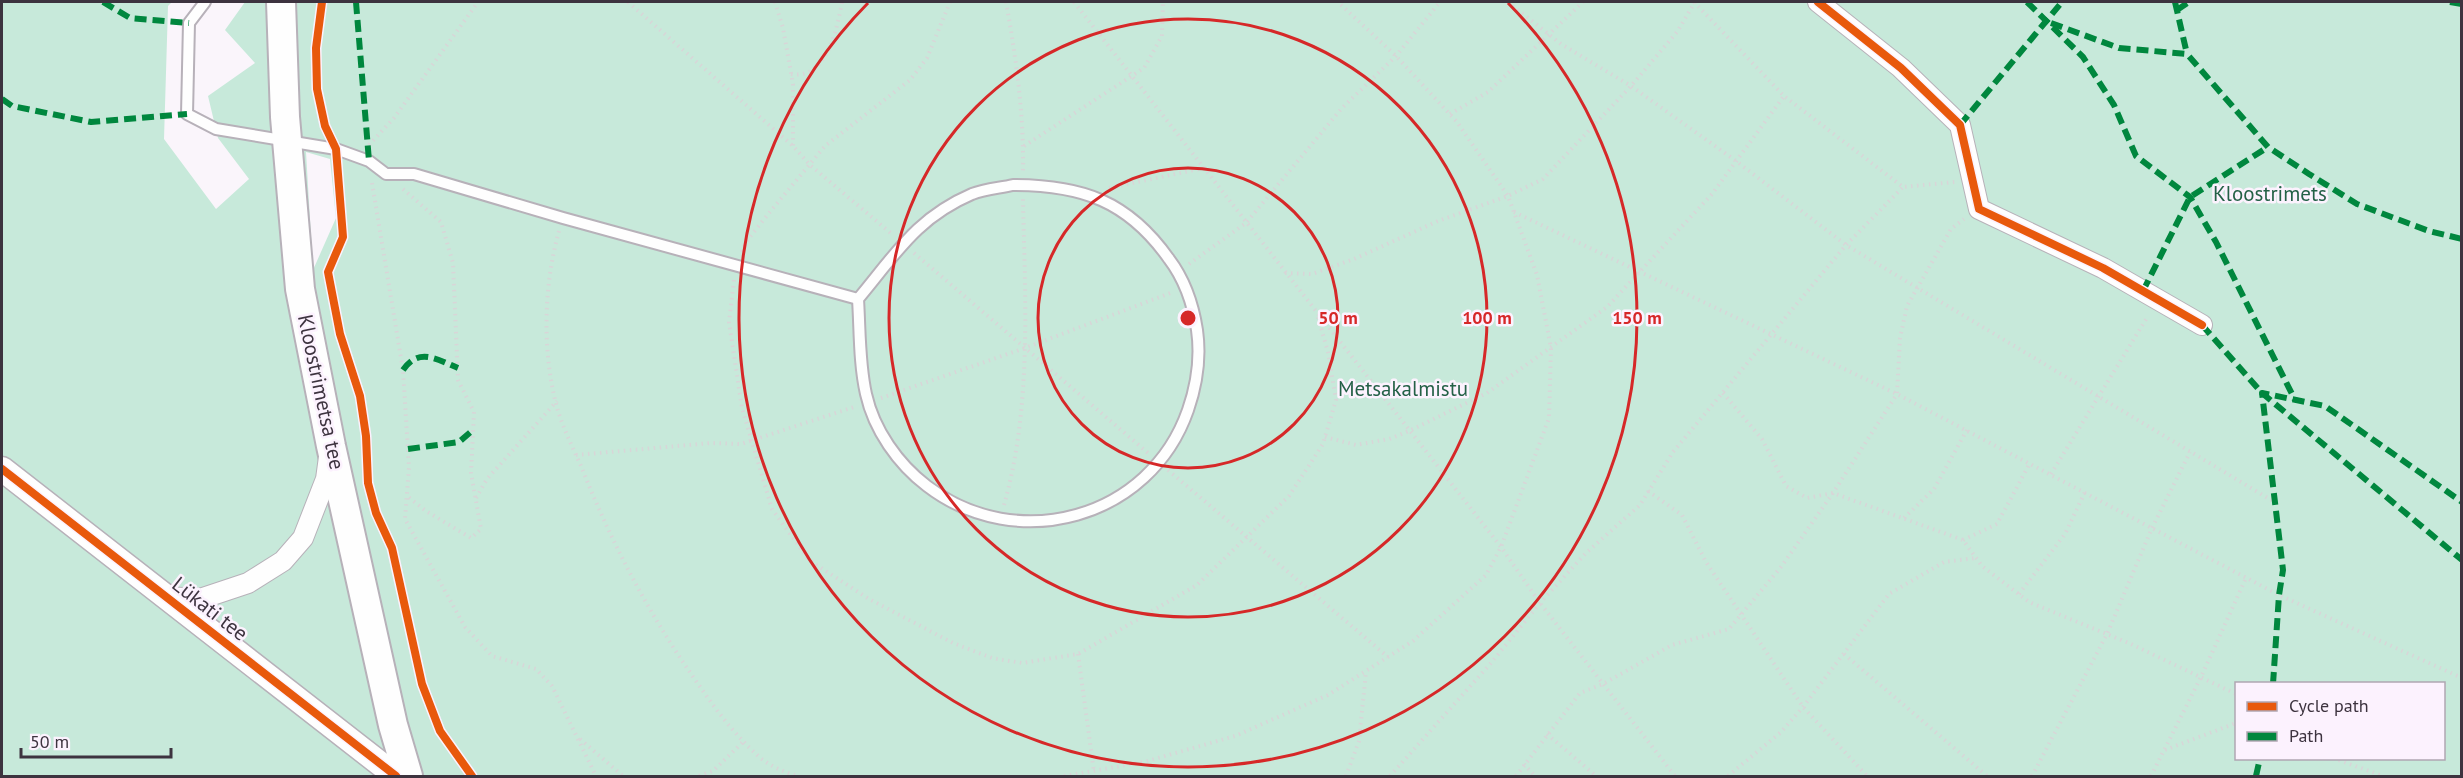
<svg xmlns="http://www.w3.org/2000/svg" width="2463" height="778" font-family="'PT Sans',sans-serif">
<style>
.green{fill:#c7e9da;fill-rule:evenodd}
.lines{fill:none;stroke-linecap:round;stroke-linejoin:round}
.service-casing{stroke:#b7b1b9;stroke-width:14}
.minor-casing{stroke:#b7b1b9;stroke-width:22}
.tertiary-casing{stroke:#b7b1b9;stroke-width:27}
.secondary-casing{stroke:#b7b1b9;stroke-width:32}
.path{stroke:#d8d6d8;stroke-width:4;stroke-dasharray:1.5 4.5;stroke-linecap:butt}
.service{stroke:#fefefe;stroke-width:10}
.minor{stroke:#fefefe;stroke-width:20}
.tertiary{stroke:#fefefe;stroke-width:24}
.secondary{stroke:#fefefe;stroke-width:28}
.quiet{stroke:#00873e;stroke-width:6;stroke-dasharray:12 6;stroke-linecap:butt}
.cycleway-casing{stroke:#fcf2fe;stroke-width:11}
.cycleway{stroke:#e8590c;stroke-width:8}
.ring{fill:none;stroke:#d62828;stroke-width:3}
.labels{text-anchor:middle;stroke-width:5;stroke-linejoin:round;paint-order:stroke}
.park-label{font-size:21px;fill:#246147;stroke:#fcf2fe}
.street-label{font-size:21px;fill:#3d333f;stroke:#fcf2fe}
.centre{fill:#d62828;stroke:#fcf2fe;stroke-width:3}
.ring-label{font-size:18px;text-anchor:middle;font-weight:bold;fill:#d62828;stroke:#fcf2fe;stroke-width:5;stroke-linejoin:round;paint-order:stroke}
</style>
<rect width="100%" height="100%" fill="#faf5fb"/>
<path class="green" d="M 2,2 L 172,2 L 168,6 L 164,139 L 216,209 L 249,179 L 218,138 L 208,96 L 255,63 L 225,30 L 245,2 L 2461,2 L 2461,776 L 2,776 ZM 306,152 L 330,159 L 336,218 L 313,270 ZM 2236,684 L 2444,684 L 2444,758 L 2236,758 Z"/>
<g class="lines">
<defs>
<g id="service">
<polyline points="205,2 189,23 187,114 216,129 336,149 369,161 386,174 414,174 563,218 858,299"/>
<path d="M 1013,185 C 1082,185 1128,201 1169,259 C 1185,280 1193,304 1197,330 C 1201,358 1197,384 1188,410 C 1150,519 1017,555 927,486 C 898,464 874,430 866,394 C 859,363 860,330 858,299 C 895,255 916,218 972,194 C 985,189 1000,188 1013,185 Z"/>
</g>
<g id="minor">
<polyline points="1818,2 1901,68 1960,125 1979,209 2103,268 2202,325"/>
<polyline points="166,597 200,599 248,583 283,561 303,538 326,479 329,457"/>
</g>
<polyline id="tertiary" points="2,469 396,776"/>
<polyline id="secondary" points="281,2 285,117 300,289 331,446 393,725 408,776"/>
</defs>
<use href="#service" class="service-casing"/>
<use href="#minor" class="minor-casing"/>
<use href="#tertiary" class="tertiary-casing"/>
<use href="#secondary" class="secondary-casing"/>
<g class="path">
<polyline points="628,2 793,146 810,165 893,235"/>
<polyline points="775,2 783,28 793,84 793,146"/>
<path d="M 1006,2 C 1016,57 1024,114 1023,171"/>
<polyline points="1074,2 1501,547 1540,603 1675,776"/>
<polyline points="1508,2 1561,44 1631,86 1736,161 1846,245 2276,503"/>
<polyline points="1694,2 1784,96 1903,187 1955,182"/>
<path d="M 791,74 C 827,80 837,29 842,2"/>
<polyline points="1450,114 1488,92 1583,2"/>
<polyline points="369,145 394,118 478,2"/>
<polyline points="1024,146 1144,68 1162,36 1163,2"/>
<polyline points="372,183 403,370 409,467 405,519 465,627 492,656 536,669 552,686 596,776"/>
<polyline points="1109,188 1204,168"/>
<polyline points="403,189 441,222 453,263 458,380 474,412 471,473 481,529 471,538 426,511 407,496"/>
<polyline points="1514,212 1897,394 2279,595 2462,678"/>
<path d="M 559,231 C 543,288 542,355 558,411 C 564,430 573,448 581,466 C 609,537 644,605 687,668 C 707,697 728,728 755,753 C 767,765 783,772 798,776"/>
<polyline points="742,252 746,242 769,213 825,146 910,80 927,58 950,2"/>
<polyline points="914,253 1148,453"/>
<polyline points="1189,264 1246,223 1342,108 1396,56 1440,2"/>
<polyline points="1285,273 1312,274 1354,259 1438,221 1508,196 1543,179 1631,86 1677,32 1695,2"/>
<polyline points="734,280 729,322 742,408 772,509 809,560 869,599 953,643 992,658 1022,663 1078,654 1197,585 1289,496 1323,444 1336,400 1328,352 1317,314"/>
<polyline points="1723,393 1762,439 1786,486 1807,498 1833,493 1963,540 1982,566 2029,602 2131,644 2236,694"/>
<polyline points="881,398 1025,348 1173,292"/>
<polyline points="1325,437 1356,445 1389,439 1409,431 1487,393 1607,307 1712,194 1784,96"/>
<polyline points="576,455 711,443 741,444 854,407"/>
<polyline points="1168,470 1388,657"/>
<polyline points="2051,474 2148,316"/>
<polyline points="1648,491 1682,515 1706,562 1803,707 1867,776"/>
<polyline points="476,498 487,479 557,401"/>
<path d="M 1004,505 C 1032,406 1025,300 1023,199"/>
<polyline points="1904,518 1934,489 1967,430"/>
<polyline points="1963,540 1997,524 2030,463"/>
<polyline points="2019,594 2065,534 2085,492"/>
<polyline points="1078,654 1094,772"/>
<polyline points="1844,654 1987,776"/>
<polyline points="1547,734 1596,776"/>
<polyline points="580,739 623,776"/>
<polyline points="2165,750 2236,723"/>
<polyline points="2333,758 2383,776"/>
<polyline points="1524,764 1535,776"/>
<polyline points="699,776 713,771 744,741"/>
<polyline points="1064,776 1144,762 1235,736 1328,695 1413,641 1486,575 1501,547 1549,418 1551,348 1537,275 1508,196 1457,122 1396,56 1338,2"/>
<polyline points="1346,776 1359,741 1366,672"/>
<polyline points="1390,776 1491,663 1540,603 1585,554 1640,505 1673,452 1846,245 1903,187"/>
<polyline points="1516,776 1580,693 1603,684 1672,645 1729,629 1781,567 1833,493 1897,394 1900,338 1907,306 1951,229 1964,219"/>
<polyline points="1728,776 1781,732 1803,707 1889,594 1944,562 1976,558"/>
<polyline points="2032,776 2107,634 2152,528 2190,452"/>
<polyline points="2151,776 2201,677 2246,578"/>
</g>
<use href="#service" class="service"/>
<use href="#minor" class="minor"/>
<use href="#tertiary" class="tertiary"/>
<use href="#secondary" class="secondary"/>
<g class="quiet">
<polyline points="103,2 130,18 189,23"/>
<polyline points="356,2 369,161"/>
<polyline points="2027,2 2083,57 2114,105 2136,156 2190,197 2216,242 2295,400"/>
<polyline points="2175,2 2187,54"/>
<polyline points="2450,2 2462,4"/>
<polyline points="2177,10 2189,2"/>
<polyline points="2051,23 2119,48 2187,54 2268,147 2309,174 2357,204 2429,231 2462,239"/>
<polyline points="2,99 12,106 91,122 187,114"/>
<polyline points="1960,125 2062,2"/>
<polyline points="2143,291 2190,197 2268,147"/>
<polyline points="2202,325 2262,393 2462,560"/>
<path d="M 403,370 C 419,347 436,359 458,368"/>
<polyline points="408,449 459,442 473,430"/>
<polyline points="2273,684 2279,595 2283,570 2262,393 2325,406 2462,502"/>
<polyline points="2256,776 2260,758"/>
</g>
<defs>
<g id="cycleway">
<polyline points="322,2 316,48 317,89 325,126 336,149 343,237 328,272 340,334 360,396 366,436 368,483 376,513 392,548 422,684 440,731 472,776"/>
<polyline points="1818,2 1901,68 1960,125 1979,209 2103,268 2202,325"/>
<polyline points="2,469 396,776"/>
</g>
</defs>
<use href="#cycleway" class="cycleway-casing"/>
<use href="#cycleway" class="cycleway"/>
</g>
<g class="ring">
<circle cx="1188" cy="318" r="150"/>
<circle cx="1188" cy="318" r="299"/>
<path d="M1508 3A449 449 0 1 1 868 3"/>
</g>
<g class="labels">
<g class="park-label">
<text x="2270" y="201">Kloostrimets</text>
<text x="1403" y="396">Metsakalmistu</text>
</g>
<g class="street-label">
<text transform="translate(321 392) rotate(78)" y="7">Kloostrimetsa tee</text>
<text transform="translate(210 609) rotate(38)" y="7">Lükati tee</text>
</g>
</g>
<circle cx="1188" cy="318" r="9" class="centre"/>
<g class="ring-label">
<text x="1338" y="324">50 m</text>
<text x="1487" y="324">100 m</text>
<text x="1637" y="324">150 m</text>
</g>
<rect width="2463" height="778" fill="none" stroke="#3d333f" stroke-width="6"/>
<rect x="2235" y="682" width="210" height="78" fill="#fcf2fe" stroke="#b0a6b2" stroke-width="1.5"/>
<rect x="2247" y="702" width="30" height="9" fill="#e8590c" stroke="#b0a6b2" stroke-width="1.5"/>
<text x="2289" y="712" font-size="18" fill="#3d333f">Cycle path</text>
<rect x="2247" y="732" width="30" height="9" fill="#00873e" stroke="#b0a6b2" stroke-width="1.5"/>
<text x="2289" y="742" font-size="18" fill="#3d333f">Path</text>
<path d="M21 748v9h150v-9" fill="none" stroke="#3d333f" stroke-width="3"/>
<text x="30" y="748" font-size="18" fill="#3d333f" stroke="#fcf2fe" stroke-width="4.5" paint-order="stroke">50 m</text>
</svg>
